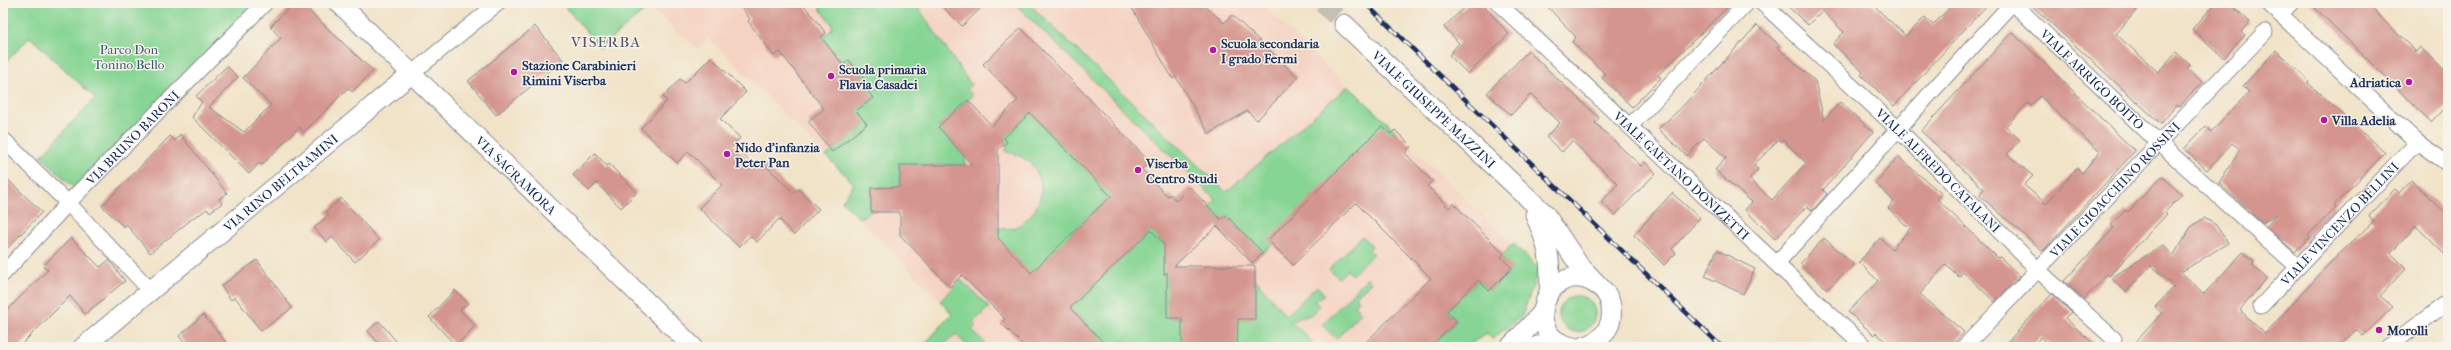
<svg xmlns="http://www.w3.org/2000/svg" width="2451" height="350" font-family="'IM FELL French Canon',serif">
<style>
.built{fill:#f5d3c2}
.green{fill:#87d594;stroke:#518279}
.building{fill:#d4958e;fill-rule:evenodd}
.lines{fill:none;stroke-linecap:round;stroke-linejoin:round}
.tertiary-tunnel{stroke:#c6bfb3;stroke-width:19;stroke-dasharray:19 10;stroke-linecap:butt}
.minor-casing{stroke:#868993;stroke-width:17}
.tertiary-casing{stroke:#868993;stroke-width:21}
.minor{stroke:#fff;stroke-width:15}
.tertiary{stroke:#fff;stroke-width:19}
.rail-casing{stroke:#1b2f5e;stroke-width:4.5}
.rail{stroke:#f7f3e8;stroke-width:3;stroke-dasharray:9;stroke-linecap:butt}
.poi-dot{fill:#b5179e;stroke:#f7f3e8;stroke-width:1.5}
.labels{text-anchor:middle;stroke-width:3;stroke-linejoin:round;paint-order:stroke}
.poi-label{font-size:13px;font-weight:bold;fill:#1b2f5e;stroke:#f7f3e8;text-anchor:start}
.park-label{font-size:13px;fill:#36586c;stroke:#f7f3e8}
.street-label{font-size:13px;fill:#1b2f5e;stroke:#f7f3e8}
.quarter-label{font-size:15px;letter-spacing:1px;fill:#5c536f;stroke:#f7f3e8}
</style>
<rect width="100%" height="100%" fill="#f7f3e8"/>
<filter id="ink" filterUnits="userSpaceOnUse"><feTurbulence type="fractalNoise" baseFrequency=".025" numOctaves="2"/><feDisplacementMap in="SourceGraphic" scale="8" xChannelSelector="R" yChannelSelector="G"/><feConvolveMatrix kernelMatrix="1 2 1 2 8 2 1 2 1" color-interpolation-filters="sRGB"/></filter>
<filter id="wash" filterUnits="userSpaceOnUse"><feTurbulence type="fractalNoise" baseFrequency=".012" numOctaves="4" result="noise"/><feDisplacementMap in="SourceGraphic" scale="16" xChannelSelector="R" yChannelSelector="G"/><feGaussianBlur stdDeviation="0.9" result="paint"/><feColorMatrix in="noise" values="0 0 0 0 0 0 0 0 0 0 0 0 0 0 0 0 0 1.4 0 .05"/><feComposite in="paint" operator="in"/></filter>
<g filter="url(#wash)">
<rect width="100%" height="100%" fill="#f1e3c8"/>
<polygon class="built" points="645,3 1260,3 1539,269 1522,316 1492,339 1487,333 1466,347 922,347 952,313 842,201 854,184 708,37 698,49"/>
<g class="green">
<polygon points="3,3 254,3 75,189 41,156 95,98 30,37 3,65"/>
<polygon points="562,3 645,3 649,7 600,48"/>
<polygon points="822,3 915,3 971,85 967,89 973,95 938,127 965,157 965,165 900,165 900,187 871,188 871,212 859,218 842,201 854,184 826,156 866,124 856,111 873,98 868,91 871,88 850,60 843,65 821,37 832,30 832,24 820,9"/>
<polygon points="1014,3 1028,3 1226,192 1348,86 1395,130 1263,253 1226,215 1221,220 1209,207 1216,200"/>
<path d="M 1030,113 L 1067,151 L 1119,195 C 1085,210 1055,254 1030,281 L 1026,268 L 997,237 L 998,228 C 1002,228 1009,229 1013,228 C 1017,227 1021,224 1024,221 C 1054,199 1043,157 1006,152 L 1007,142 L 1004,138 Z"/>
<polygon points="1151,230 1164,244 1167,267 1168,318 1255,319 1255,279 1286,316 1317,286 1324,294 1316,301 1319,306 1313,314 1291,321 1317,347 1129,347 1123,341 1116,347 1108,347 1075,312 1069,317 1065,313"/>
<polygon points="1362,236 1372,246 1369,250 1373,254 1352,275 1347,270 1339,278 1329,269"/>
<polygon points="1513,243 1539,269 1522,316 1492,339 1487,333 1466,347 1430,347 1457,321 1447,311 1478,280 1489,291 1512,269 1501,257"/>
<polygon points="1367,278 1371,282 1355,297 1358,301 1354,305 1361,313 1336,339 1322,325"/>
<polygon points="961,280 989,307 973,323 976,326 972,330 985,343 981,347 968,347 956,334 941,347 922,347 952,314 940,301"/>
<circle cx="1577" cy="314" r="18"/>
</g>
<g id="blocks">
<g class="building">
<polygon points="294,3 318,3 309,11 373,71 352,92 348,88 304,132 299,127 262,165 260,162 249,174 192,117 202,102 196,96 227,66 238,77 209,107 244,132 271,105 243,78 281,38 270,27"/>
<polygon points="738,3 802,3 826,33 821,37 843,65 849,60 871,88 868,91 873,98 856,111 867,124 832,152 808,121 824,109 780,52 774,56 748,21 750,19"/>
<polygon points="939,3 986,3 962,26"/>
<polygon points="1129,3 1202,3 1224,23 1232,15 1298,77 1257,120 1247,111 1209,134 1176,77 1173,79"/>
<polygon points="1469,3 1481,3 1509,34 1468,74 1449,55 1459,43 1444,27"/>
<polygon points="1544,3 1732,3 1658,75 1661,78 1632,107 1602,78 1606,75 1572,42 1576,37"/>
<polygon points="1784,3 1871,3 1906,36 1925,17 1933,25 1954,3 1989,3 1894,106 1861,75 1863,72 1833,44 1844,32 1822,11 1808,25"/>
<polygon points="2029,3 2143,3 2116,34 2158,72 2176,52 2190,65 2187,68 2202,82 2180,106 2176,105 2161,124"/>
<polygon points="2216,3 2229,3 2250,22 2241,31 2245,35 2224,58 2192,29"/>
<polygon points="2310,3 2366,3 2416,52 2420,47 2448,73 2448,104 2431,122"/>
<path d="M 1757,25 L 1779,45 L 1777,47 L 1815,81 L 1824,120 L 1840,102 L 1873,132 L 1823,190 L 1827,194 L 1812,211 L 1807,206 L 1775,239 L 1745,210 L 1752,202 L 1715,170 L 1726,158 L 1704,138 L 1687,156 L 1658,129 L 1681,108 ZM 1779,139 L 1781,142 L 1783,140 L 1806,163 L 1772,200 L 1749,179 L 1758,169 L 1754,165 Z"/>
<polygon points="535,26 563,60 496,115 468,81"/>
<path d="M 1021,28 L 1150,162 L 1142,169 L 1162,191 L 1168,196 L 1170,194 L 1176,201 L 1190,187 L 1221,220 L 1226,215 L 1263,253 L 1252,263 L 1217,226 L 1174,266 L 1255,266 L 1255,319 L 1238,319 L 1237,347 L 1182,347 L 1182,318 L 1167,318 L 1167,272 L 1164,275 L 1164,244 L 1151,230 L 1070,308 L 1108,347 L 1025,347 L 1001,323 L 1005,319 L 962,275 L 950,287 L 900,235 L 900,212 L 871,212 L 871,188 L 900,187 L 900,165 L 972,165 L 938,127 L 968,100 L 992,126 L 1018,100 L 983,64 ZM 1030,113 L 1111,196 L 1031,273 L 998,238 L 998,149 L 1007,142 L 1004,138 Z"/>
<path d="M 2012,32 L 2135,151 L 2043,251 L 1979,195 L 1984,189 L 1921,131 ZM 2040,96 L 2100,152 L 2082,173 L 2077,168 L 2046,204 L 2024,185 L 2033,176 L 2007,154 L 2020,140 L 2006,126 L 2028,103 L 2031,106 Z"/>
<polygon points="2276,50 2309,81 2308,83 2385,153 2334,205 2336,208 2308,235 2309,237 2295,252 2266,227 2277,214 2262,223 2219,183 2240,149 2232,143 2207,170 2184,149 2206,126 2211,132 2249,92 2243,86"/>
<polygon points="1528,51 1599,118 1595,123 1641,166 1645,162 1656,173 1615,215 1601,202 1618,184 1572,141 1562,152 1546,137 1560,123 1531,94 1511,115 1487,93"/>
<polygon points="711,57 746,92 720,119 740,138 733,145 756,167 761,161 794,193 798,189 819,209 794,235 779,219 757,242 750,236 739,247 699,208 722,185 688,151 677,163 641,128 667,101 663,97 680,79 685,83"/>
<polygon points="1382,126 1391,134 1395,130 1411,146 1405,153 1432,181 1427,186 1449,208 1453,203 1504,254 1501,257 1512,268 1489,291 1478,280 1447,311 1457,321 1430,347 1361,347 1431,278 1356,203 1293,265 1268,240"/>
<polygon points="180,134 227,193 219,199 222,203 210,212 207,209 199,215 198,214 150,253 126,224 124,227 102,206 170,136 175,141"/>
<polygon points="595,153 607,166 609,164 637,192 621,208 597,183 589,191 573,175"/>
<polygon points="1898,157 1942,194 1937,199 1998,258 2000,257 2020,276 1995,302 1963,272 1959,277 1946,264 1920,294 1964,332 1951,347 1892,347 1876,333 1874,335 1848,312 1878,281 1859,262 1880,238 1892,249 1910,229 1888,208 1894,201 1875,183"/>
<polygon points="3,175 42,212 3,253"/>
<polygon points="2162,176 2182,195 2165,212 2167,214 2109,276 2107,274 2084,299 2064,281 2114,228 2111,225 2126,210 2128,212"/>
<polygon points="2411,180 2448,215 2448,258 2416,226 2391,253 2406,268 2380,296 2393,307 2363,336 2356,330 2338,347 2131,347 2162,313 2155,307 2174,287 2151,265 2126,292 2111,278 2163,245 2173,256 2191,227 2204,218 2216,225 2228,243 2181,272 2204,294 2243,252 2254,261 2252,265 2267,278 2240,310 2265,334 2330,263 2374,221 2369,216 2395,189 2399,193"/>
<polygon points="1672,193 1700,218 1672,249 1676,253 1664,265 1634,235"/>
<polygon points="341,198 379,240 355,262 332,237 327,242 314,228 329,215 326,212"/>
<polygon points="71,238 100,267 109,260 125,281 85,314 70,296 19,347 3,347 3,314 48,270 43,266"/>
<polygon points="1824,238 1854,265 1827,289 1800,264"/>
<polygon points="1717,250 1755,269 1743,294 1705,276"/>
<polygon points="257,260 292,308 261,331 235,297 231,300 221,286"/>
<polygon points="455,290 468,303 460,310 475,326 456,346 429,317"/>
<polygon points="2052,294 2071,312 2065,318 2097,347 2053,347 2041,337 2032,347 2003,347"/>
<polygon points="203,315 211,324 230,347 188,347 179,336"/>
<polygon points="379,321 401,347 382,347 368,331"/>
</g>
</g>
</g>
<g filter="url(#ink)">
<use href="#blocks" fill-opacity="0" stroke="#868993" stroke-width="1"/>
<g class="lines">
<polyline class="tertiary-tunnel" points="1322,3 1344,24"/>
<defs>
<g id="minor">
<path id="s1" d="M 1498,3 L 1865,347"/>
<path id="s2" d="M 1762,3 L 1898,129 L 2038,270 L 2114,339"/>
<path id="s3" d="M 2013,3 L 2158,142 L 2298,267"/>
<polyline points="2268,3 2417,142 2448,164"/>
<polyline points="2280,15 2291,3"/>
<polyline points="411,74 498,3"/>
<polyline points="1630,126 1747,3"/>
<polyline points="3,139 68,203 151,291"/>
<polyline points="1777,263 2012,3"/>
<path id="s4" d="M 3,274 L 68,203 L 265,3"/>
<path id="s5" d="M 2261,306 L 2417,142"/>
<path id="s6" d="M 1964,347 L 2265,32"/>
<polyline points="2388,347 2448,302"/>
</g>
<g id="tertiary">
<path id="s7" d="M 339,3 L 693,347"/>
<path id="s8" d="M 1344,24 L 1545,214 L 1579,265 L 1599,286"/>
<path d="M 1535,215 C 1548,244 1552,261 1549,292"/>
<path id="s9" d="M 83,347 L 411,74"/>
<polyline points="1510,347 1542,313"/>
<polyline points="1535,347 1556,341"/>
<path d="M 1573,347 C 1518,338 1547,257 1594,283 C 1603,288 1610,297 1611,307 C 1614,327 1601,343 1582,347"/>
</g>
</defs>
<use href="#minor" class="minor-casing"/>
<use href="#tertiary" class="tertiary-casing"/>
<use href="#minor" class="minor"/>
<use href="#tertiary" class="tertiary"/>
<defs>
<polyline id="rail" points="1365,3 1722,347"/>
</defs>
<use href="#rail" class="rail-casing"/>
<use href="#rail" class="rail"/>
</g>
</g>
<g class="poi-dot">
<circle cx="1213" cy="50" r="4"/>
<circle cx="514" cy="72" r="4"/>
<circle cx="831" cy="76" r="4"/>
<circle cx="2409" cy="82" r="4"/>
<circle cx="2324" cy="120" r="4"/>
<circle cx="727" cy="154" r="4"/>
<circle cx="1138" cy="170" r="4"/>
<circle cx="2379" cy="330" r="4"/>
</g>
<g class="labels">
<g class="poi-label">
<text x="1221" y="48">Scuola secondaria<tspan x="1221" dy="15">I grado Fermi</tspan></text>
<text x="522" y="70">Stazione Carabinieri<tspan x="522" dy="15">Rimini Viserba</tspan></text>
<text x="839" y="74">Scuola primaria<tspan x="839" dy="15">Flavia Casadei</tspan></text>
<text x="2401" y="87" text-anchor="end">Adriatica</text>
<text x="2332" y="125">Villa Adelia</text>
<text x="735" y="152">Nido d'infanzia<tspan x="735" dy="15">Peter Pan</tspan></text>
<text x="1146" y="168">Viserba<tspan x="1146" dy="15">Centro Studi</tspan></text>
<text x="2387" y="335">Morolli</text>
</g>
<g class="park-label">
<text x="129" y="54">Parco Don<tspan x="129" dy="15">Tonino Bello</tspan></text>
</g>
<g class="street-label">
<text dy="5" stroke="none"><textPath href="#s3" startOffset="110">VIALE ARRIGO BOITO</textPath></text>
<text dy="5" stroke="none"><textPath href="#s8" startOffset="124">VIALE GIUSEPPE MAZZINI</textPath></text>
<text dy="5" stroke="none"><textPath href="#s4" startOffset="188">VIA BRUNO BARONI</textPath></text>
<text dy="5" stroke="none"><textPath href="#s2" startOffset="243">VIALE ALFREDO CATALANI</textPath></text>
<text dy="5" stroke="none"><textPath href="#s7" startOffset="247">VIA SACRAMORA</textPath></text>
<text dy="5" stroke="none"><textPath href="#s1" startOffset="252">VIALE GAETANO DONIZETTI</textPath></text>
<text dy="5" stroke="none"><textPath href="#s9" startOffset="257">VIA RINO BELTRAMINI</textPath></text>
<text dy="5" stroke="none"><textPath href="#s6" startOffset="218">VIALE GIOACCHINO ROSSINI</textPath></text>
<text dy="5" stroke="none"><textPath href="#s5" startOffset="114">VIALE VINCENZO BELLINI</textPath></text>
</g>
<g class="quarter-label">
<text x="606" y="47">VISERBA</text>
</g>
</g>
<rect width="2451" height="350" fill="none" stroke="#f7f3e8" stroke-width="16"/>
</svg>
